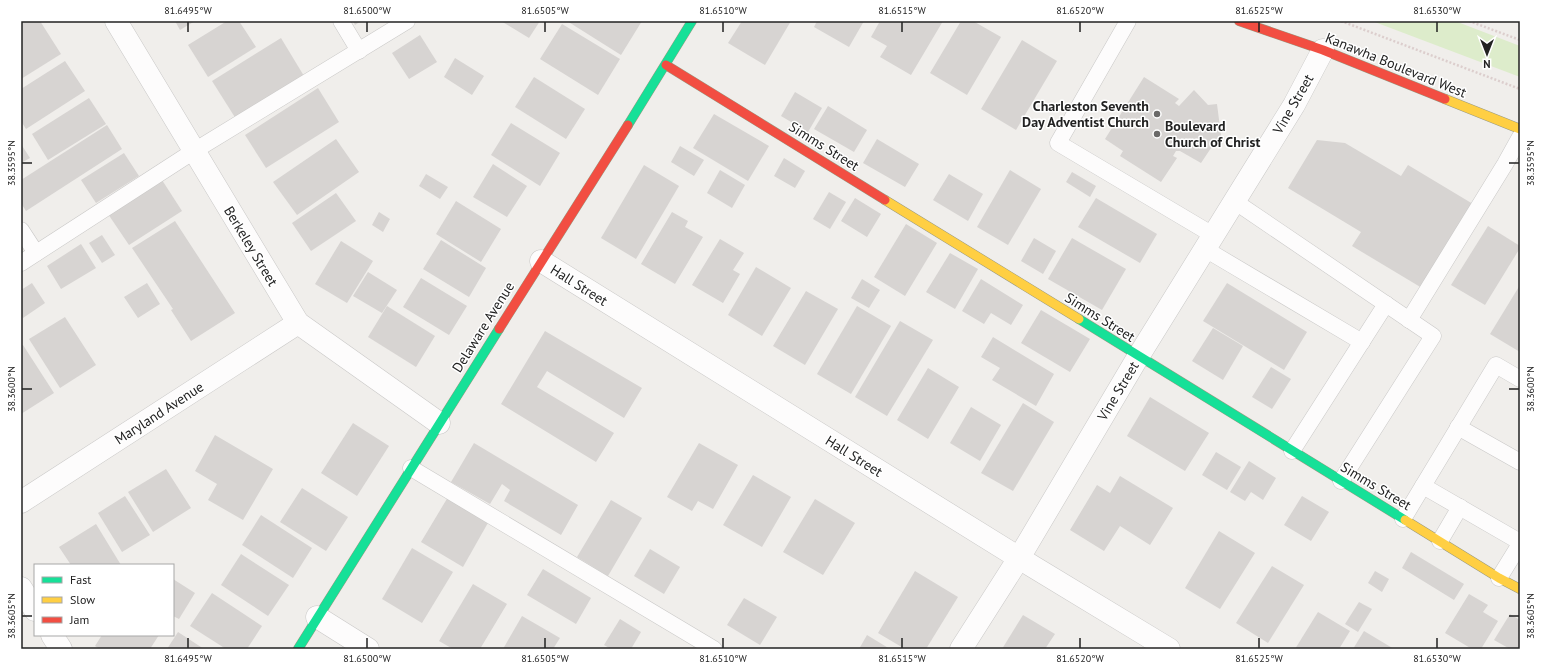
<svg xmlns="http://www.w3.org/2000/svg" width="1541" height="670" font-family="'PT Sans',sans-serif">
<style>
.grass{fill:#ddeccb}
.building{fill:#d7d4d2}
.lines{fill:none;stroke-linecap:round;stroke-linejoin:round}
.lane-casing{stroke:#c9c8c7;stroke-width:17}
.street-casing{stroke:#c9c8c7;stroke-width:23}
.fast-casing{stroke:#999a82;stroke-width:10}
.slow-casing{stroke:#999a82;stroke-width:10}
.jam-casing{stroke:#999a82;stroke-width:10}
.path{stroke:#dccecd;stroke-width:2.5;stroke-dasharray:2 2;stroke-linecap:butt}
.lane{stroke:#fdfcfc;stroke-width:16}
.street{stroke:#fdfcfc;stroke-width:22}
.fast{stroke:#16e098;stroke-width:9}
.slow{stroke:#ffcf43;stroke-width:9}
.jam{stroke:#f24e42;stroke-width:9}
.ticks{fill:none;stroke:#222;stroke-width:1.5}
.poi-dot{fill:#6a6968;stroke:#fff;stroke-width:1.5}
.labels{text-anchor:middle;stroke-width:3;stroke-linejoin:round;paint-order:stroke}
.street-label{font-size:14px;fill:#222;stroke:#fff}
.poi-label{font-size:14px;font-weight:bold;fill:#222;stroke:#fff;text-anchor:end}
.neatline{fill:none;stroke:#222;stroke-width:1.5}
.ticks-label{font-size:10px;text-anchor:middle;fill:#222}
</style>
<rect width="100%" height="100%" fill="#f0eeeb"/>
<polygon class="grass" points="1372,21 1455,21 1520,46 1520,77"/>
<g class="building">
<polygon points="24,21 40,21 61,54 21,79 21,23"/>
<polygon points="175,21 195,21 180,30"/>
<polygon points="227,21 239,21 256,47 208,77 188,45"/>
<polygon points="353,21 361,21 355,25"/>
<polygon points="501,21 540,21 529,38"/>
<polygon points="567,21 642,21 621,55"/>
<polygon points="742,21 791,21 765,65 728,43"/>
<polygon points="817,21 864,21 849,47 814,27"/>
<polygon points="880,21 943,21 911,75 880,57 887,46 871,37"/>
<polygon points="961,21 973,21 1001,37 967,95 930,73"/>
<polygon points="562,24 620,59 598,95 540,59"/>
<polygon points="420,35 437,62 409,79 392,53"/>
<polygon points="281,38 304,76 236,119 212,81"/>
<polygon points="1022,40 1057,61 1016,130 981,109"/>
<polygon points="455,58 484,76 472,95 444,77"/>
<polygon points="65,61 85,91 26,129 21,121 21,89"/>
<polygon points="534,77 585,109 566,139 515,107"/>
<polygon points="1144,77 1179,99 1175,103 1179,106 1194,90 1208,105 1217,104 1222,143 1213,145 1201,163 1180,151 1176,151 1173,156 1177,158 1161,182 1120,156 1123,151 1105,139"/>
<polygon points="318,88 339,122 266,168 245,135"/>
<polygon points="795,92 822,108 808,132 781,116"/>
<polygon points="89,98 106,124 48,160 32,134"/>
<polygon points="828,106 867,130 854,152 814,129"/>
<polygon points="714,114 769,146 748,181 693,148"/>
<polygon points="511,123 560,153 540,186 491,155"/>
<polygon points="107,125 122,149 26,211 21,203 21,180"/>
<polygon points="336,139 359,172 297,215 273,182"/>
<polygon points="877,139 919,164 905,187 863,163"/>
<polygon points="1317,140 1345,143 1401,176 1408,165 1473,204 1422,288 1352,246 1361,232 1288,188"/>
<polygon points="21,144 30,158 21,163"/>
<polygon points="680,146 704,160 694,176 671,162"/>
<polygon points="124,153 139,176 96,203 81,180"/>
<polygon points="784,158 805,171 795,188 774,176"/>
<polygon points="493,164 527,186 507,217 473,197"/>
<polygon points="644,165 679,186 636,259 601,238"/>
<polygon points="720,170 745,185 732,208 707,193"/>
<polygon points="1010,170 1041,189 1008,245 977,227"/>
<polygon points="1072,172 1096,186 1090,197 1066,182"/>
<polygon points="426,174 448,187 440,199 419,186"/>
<polygon points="949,174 983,194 968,221 933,200"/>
<polygon points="162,180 182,211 129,245 108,214"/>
<polygon points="829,192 846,202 830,229 813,219"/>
<polygon points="336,193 356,221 311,251 292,223"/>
<polygon points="855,198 881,214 867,237 841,221"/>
<polygon points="1096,198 1157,234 1140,263 1078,227"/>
<polygon points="456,201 501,229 481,262 436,234"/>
<polygon points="379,212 390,219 383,232 372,225"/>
<polygon points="672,212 688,221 685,227 703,237 675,284 641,264"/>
<polygon points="175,221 235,313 191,341 171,310 173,309 132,248"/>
<polygon points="906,224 937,243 905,296 874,277"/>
<polygon points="1488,226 1520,246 1520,248 1485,305 1451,285"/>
<polygon points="102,235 115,255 102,263 89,243"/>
<polygon points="1034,238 1056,251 1043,274 1021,261"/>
<polygon points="1072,238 1126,269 1102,310 1048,279"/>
<polygon points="720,239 744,253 733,270 740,274 723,303 692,285"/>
<polygon points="441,240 486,268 469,297 423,269"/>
<polygon points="341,241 373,261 347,303 315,284"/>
<polygon points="81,244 96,268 61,289 47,266"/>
<polygon points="950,253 978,269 955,309 926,292"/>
<polygon points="756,267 791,288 762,336 728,315"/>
<polygon points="368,272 397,290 382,313 353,296"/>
<polygon points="421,278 467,306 449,335 403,307"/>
<polygon points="862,279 880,290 869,308 851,298"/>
<polygon points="981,279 1023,305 1011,325 991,313 984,324 962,311"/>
<polygon points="32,283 45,303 23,318 21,314 21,290"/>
<polygon points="147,283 160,304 138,318 124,297"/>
<polygon points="1227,283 1307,332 1284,370 1203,321"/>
<polygon points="1520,285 1520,352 1490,334"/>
<polygon points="806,291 838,309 805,365 773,346"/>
<polygon points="387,306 435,336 416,367 368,337"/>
<polygon points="857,306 891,326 851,394 817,374"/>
<polygon points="1041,310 1090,339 1070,372 1021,343"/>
<polygon points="65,317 96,365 60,388 29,339"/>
<polygon points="900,321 933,340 887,416 855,397"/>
<polygon points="1213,328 1243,346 1223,380 1192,361"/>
<polygon points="545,331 642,388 624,418 547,371 537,387 614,433 596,462 501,404"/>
<polygon points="993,337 1054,374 1036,406 992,380 1000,368 981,357"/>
<polygon points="23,345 54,393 21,414 21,346"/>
<polygon points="1271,367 1291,379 1272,409 1252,397"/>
<polygon points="928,368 959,387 928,439 897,420"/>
<polygon points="1150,397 1209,433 1185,471 1127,436"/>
<polygon points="1023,403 1054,422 1013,491 981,473"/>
<polygon points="971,407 1001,425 980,461 950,443"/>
<polygon points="353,423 389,446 357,496 321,473"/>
<polygon points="215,435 273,469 243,520 208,500 217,484 195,471"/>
<polygon points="474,443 578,505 561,535 504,501 510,490 502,484 490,504 451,482"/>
<polygon points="699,443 738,465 713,509 698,501 692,511 667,497"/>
<polygon points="1216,452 1241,467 1227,490 1202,475"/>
<polygon points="1249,461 1276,478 1263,500 1251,492 1245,501 1230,492"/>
<polygon points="166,469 191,508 153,532 128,492"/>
<polygon points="753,475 791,497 762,547 723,525"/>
<polygon points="1120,476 1173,508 1150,545 1120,526 1104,551 1070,530 1097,485 1110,493"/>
<polygon points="302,488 348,517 326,551 280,522"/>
<polygon points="125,496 150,535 122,552 98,513"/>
<polygon points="1302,496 1329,512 1311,541 1284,525"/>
<polygon points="448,497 489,521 463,567 421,542"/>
<polygon points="815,499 855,523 823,575 783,552"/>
<polygon points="611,500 642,518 608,576 577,557"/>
<polygon points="261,515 312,548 293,578 242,545"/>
<polygon points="96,524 121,565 71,565 59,547"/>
<polygon points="1219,531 1255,553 1220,609 1185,588"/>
<polygon points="412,548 453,572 422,623 382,599"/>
<polygon points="650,549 680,567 664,594 634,576"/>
<polygon points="1411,552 1464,584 1454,600 1402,568"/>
<polygon points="241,554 289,585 268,616 221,585"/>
<polygon points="1272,566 1304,585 1268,643 1236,623"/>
<polygon points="543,569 591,598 576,624 527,595"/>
<polygon points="915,571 958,597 926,649 905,649 878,633"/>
<polygon points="1375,571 1389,579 1382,592 1368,583"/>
<polygon points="173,579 195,593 179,619 173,616"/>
<polygon points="473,584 507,604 480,649 453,649 439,641"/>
<polygon points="212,593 262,626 247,649 226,649 190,626"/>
<polygon points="1469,594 1488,605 1483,612 1498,621 1481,649 1472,649 1445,633"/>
<polygon points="744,598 777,617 760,645 727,625"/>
<polygon points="1359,602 1372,609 1358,632 1345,624"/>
<polygon points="1318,612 1350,631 1339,649 1295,649"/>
<polygon points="1510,614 1520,620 1520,649 1510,649 1494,640"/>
<polygon points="1023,615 1055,634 1045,649 1002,649"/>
<polygon points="522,616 560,638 553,649 503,649"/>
<polygon points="620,619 641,632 631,649 611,649 604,645"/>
<polygon points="1364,631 1394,649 1353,649"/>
<polygon points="178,632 204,649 167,649"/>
<polygon points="102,635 159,635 150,649 100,649 95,646"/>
<polygon points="867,635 890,649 859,649"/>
</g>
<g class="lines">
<defs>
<g id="lane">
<polyline points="341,21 359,51"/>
<polyline points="1128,21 1058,143 1213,235"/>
<polyline points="1234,201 1433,336 1341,481"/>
<polyline points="21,230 36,253"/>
<polyline points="1205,249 1362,342"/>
<polyline points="21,263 194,151 407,21"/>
<polyline points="1409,320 1505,164 1520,137"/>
<polyline points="1458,427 1520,462"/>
<polyline points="1292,451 1386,304"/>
<polyline points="411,468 714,649"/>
<polyline points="1423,486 1520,542"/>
<polyline points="1403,519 1496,365 1520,379"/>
<polyline points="1440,541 1460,507"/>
<polyline points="1499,578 1520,544"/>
</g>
<g id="street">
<polyline points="116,21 298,323 439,423"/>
<polyline points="541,261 1032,566 1169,649"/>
<polyline points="21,502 298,323"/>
<polyline points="21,588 35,610"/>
<polyline points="317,617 368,649"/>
<polyline points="52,635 61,649"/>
<polyline points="961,649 1019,558 1138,357 1294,105 1323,50"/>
</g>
<g id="fast">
<polyline points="628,125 692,21"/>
<polyline points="1079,319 1405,520"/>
<polyline points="298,649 499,329"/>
</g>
<g id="slow">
<polyline points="1445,99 1520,129"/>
<polyline points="885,200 1079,319"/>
<polyline points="1405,520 1499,578 1520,589"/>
</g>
<g id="jam">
<polyline points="1239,21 1323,50 1445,99"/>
<polyline points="666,65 885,200"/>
<polyline points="499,329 628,125"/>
</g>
</defs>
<use href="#lane" class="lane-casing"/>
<use href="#street" class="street-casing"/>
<use href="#fast" class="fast-casing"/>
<use href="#slow" class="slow-casing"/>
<use href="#jam" class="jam-casing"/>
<g class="path">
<polyline points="1341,21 1520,89"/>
<polyline points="1469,21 1520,40"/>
</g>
<use href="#lane" class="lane"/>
<use href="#street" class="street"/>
<use href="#fast" class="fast"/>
<use href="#slow" class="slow"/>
<use href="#jam" class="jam"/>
</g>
<path class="ticks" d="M 188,22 L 188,32M 367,22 L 367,32M 545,22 L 545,32M 723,22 L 723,32M 902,22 L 902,32M 1080,22 L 1080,32M 1259,22 L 1259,32M 1437,22 L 1437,32M 22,163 L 32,163M 1509,163 L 1519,163M 22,389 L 32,389M 1509,389 L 1519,389M 22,616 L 32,616M 1509,616 L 1519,616M 188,638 L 188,648M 367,638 L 367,648M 545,638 L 545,648M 723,638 L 723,648M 902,638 L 902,648M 1080,638 L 1080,648M 1259,638 L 1259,648M 1437,638 L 1437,648"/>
<g class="poi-dot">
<circle cx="1157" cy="114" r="4"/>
<circle cx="1157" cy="134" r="4"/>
</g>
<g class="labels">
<g class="street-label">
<text transform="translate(1396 65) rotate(22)" y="5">Kanawha Boulevard West</text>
<text transform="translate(1293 104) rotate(-60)" y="5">Vine Street</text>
<text transform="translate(824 146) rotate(32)" y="5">Simms Street</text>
<text transform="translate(251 246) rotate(59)" y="5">Berkeley Street</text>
<text transform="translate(579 285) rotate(32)" y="5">Hall Street</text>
<text transform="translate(1100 317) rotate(32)" y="5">Simms Street</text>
<text transform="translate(483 327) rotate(-58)" y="5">Delaware Avenue</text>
<text transform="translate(1118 391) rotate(-59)" y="5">Vine Street</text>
<text transform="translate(159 413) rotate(-33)" y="5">Maryland Avenue</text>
<text transform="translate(854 456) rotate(32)" y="5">Hall Street</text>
<text transform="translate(1376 486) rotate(31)" y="5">Simms Street</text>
</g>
<g class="poi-label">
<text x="1149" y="111">Charleston Seventh<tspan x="1149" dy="16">Day Adventist Church</tspan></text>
<text x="1165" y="131" text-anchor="start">Boulevard<tspan x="1165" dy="16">Church of Christ</tspan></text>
</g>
</g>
<rect width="1541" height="670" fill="none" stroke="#ffffff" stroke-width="44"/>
<rect x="34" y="564" width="140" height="72" fill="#ffffff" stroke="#a7a7a7"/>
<rect x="42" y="577" width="20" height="6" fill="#16e098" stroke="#a7a7a7"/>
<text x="70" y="584" font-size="12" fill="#222222">Fast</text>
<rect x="42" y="597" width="20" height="6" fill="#ffcf43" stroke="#a7a7a7"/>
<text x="70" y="604" font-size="12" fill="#222222">Slow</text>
<rect x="42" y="617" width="20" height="6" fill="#f24e42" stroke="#a7a7a7"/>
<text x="70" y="624" font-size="12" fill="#222222">Jam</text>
<g transform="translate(1487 54) rotate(180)" stroke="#ffffff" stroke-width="3" paint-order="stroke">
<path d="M0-3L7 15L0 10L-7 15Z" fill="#222222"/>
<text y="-6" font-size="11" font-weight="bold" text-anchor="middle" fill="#222222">N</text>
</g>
<rect x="22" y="22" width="1497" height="626" class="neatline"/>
<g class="ticks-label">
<text x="188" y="14">81.6495°W</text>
<text x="367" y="14">81.6500°W</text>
<text x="545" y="14">81.6505°W</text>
<text x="723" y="14">81.6510°W</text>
<text x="902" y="14">81.6515°W</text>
<text x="1080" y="14">81.6520°W</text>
<text x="1259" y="14">81.6525°W</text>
<text x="1437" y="14">81.6530°W</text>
<text transform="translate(1530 163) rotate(-90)" y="4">38.3595°N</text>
<text transform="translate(11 163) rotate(-90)" y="4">38.3595°N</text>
<text transform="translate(1530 389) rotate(-90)" y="4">38.3600°N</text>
<text transform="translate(11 389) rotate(-90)" y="4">38.3600°N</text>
<text transform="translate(1530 616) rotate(-90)" y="4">38.3605°N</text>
<text transform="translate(11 616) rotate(-90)" y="4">38.3605°N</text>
<text x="188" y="662">81.6495°W</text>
<text x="367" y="662">81.6500°W</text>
<text x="545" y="662">81.6505°W</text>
<text x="723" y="662">81.6510°W</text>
<text x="902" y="662">81.6515°W</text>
<text x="1080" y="662">81.6520°W</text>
<text x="1259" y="662">81.6525°W</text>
<text x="1437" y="662">81.6530°W</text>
</g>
</svg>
